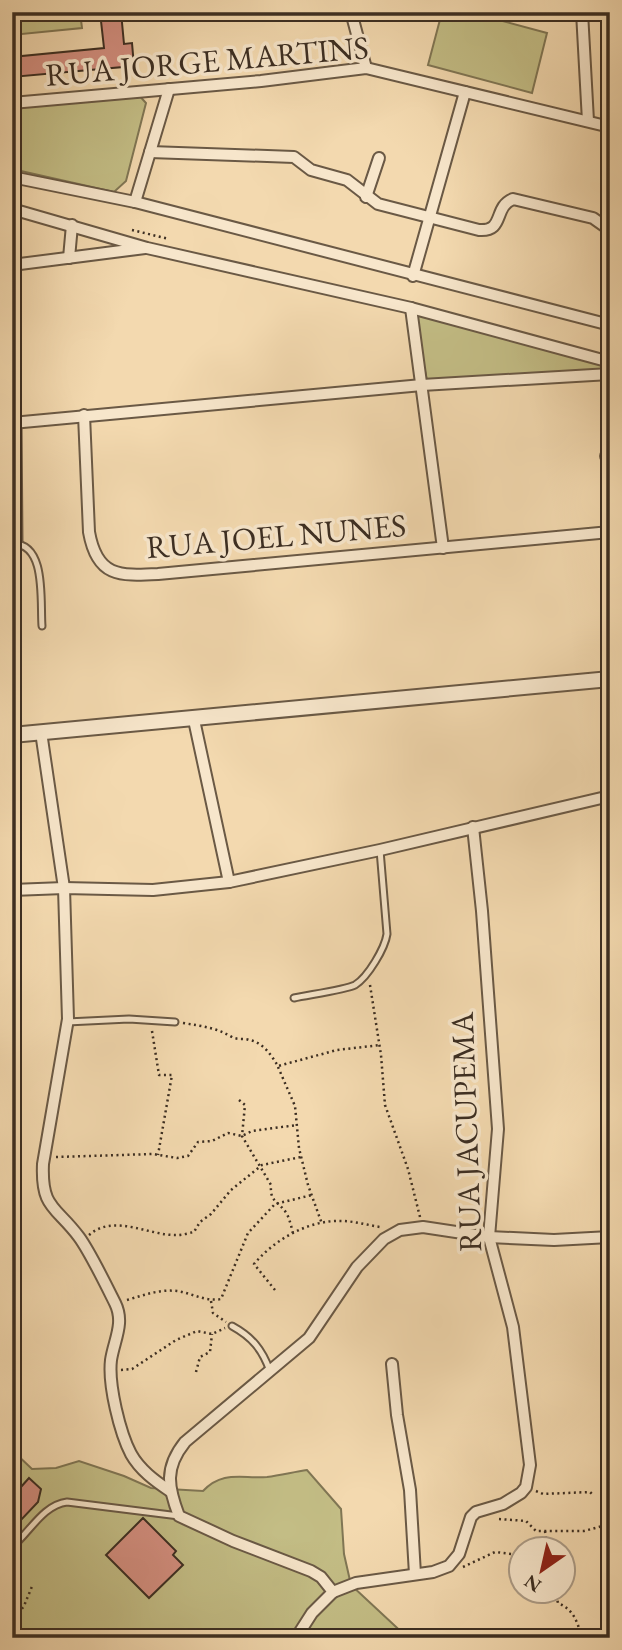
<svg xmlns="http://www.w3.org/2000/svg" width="622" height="1650" font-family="'EB Garamond',serif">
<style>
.green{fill:#c3bd85;stroke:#807654;stroke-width:2}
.building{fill:#d38e7f;stroke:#3c2e22;stroke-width:2}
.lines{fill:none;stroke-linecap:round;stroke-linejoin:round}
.service-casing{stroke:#6a5945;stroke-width:9}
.minor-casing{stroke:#6a5945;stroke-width:14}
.tertiary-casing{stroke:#6a5945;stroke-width:18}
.path{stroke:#3c2e22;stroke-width:2.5;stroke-dasharray:2 3.5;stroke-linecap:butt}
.service{stroke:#f7e6cb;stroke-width:5}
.minor{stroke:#f7e6cb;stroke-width:10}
.tertiary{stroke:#f7e6cb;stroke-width:14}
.labels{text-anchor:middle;stroke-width:7;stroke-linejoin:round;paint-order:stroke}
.street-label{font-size:32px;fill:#3c2e22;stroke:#f7e6cb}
</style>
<rect width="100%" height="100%" fill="#f3d9af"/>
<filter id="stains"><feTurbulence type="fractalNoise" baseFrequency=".00286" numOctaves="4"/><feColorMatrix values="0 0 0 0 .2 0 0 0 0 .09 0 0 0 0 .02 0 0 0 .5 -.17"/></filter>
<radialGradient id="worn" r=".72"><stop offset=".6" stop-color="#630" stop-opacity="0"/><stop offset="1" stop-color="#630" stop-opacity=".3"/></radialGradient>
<g class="green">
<polygon points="12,12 80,12 82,28 12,35"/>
<polygon points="442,12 469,12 547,33 532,93 428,65"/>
<polygon points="137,93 146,103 126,181 114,192 12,169 12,107"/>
<polygon points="413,312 610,365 610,372 427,381"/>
<path d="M 12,1450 L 32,1469 L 56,1468 L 79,1461 L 124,1476 L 151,1488 L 203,1491 C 223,1470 242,1479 267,1477 C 281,1475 294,1472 307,1470 L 341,1509 L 344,1554 L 351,1585 L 408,1638 L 12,1638 Z"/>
</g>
<g class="building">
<polygon points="100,12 121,12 124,44 132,43 134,66 12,77 12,57 104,48"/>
<polygon points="29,1478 41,1489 38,1502 21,1520 12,1513 12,1497"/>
<polygon points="143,1518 176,1551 173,1555 183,1565 149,1598 106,1555"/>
</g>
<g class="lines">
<defs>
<g id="service">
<polyline points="18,422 19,544"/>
<path d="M 12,544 C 47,542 40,602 42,626"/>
<path d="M 294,998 C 307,995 345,990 355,985 C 368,977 385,948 387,934 L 380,850"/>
<polyline points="67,1022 129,1019 175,1022"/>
<path d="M 232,1326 C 252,1337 262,1349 270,1371"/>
<path d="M 12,1547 C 30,1532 43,1505 67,1502 L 179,1516"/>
</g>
<g id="minor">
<polyline points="351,12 366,68"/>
<polyline points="582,12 588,121"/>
<polyline points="12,103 261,81 366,68 610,127"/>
<path d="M 150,152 L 294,157 L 311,170 L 347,180 L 378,204 L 479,230 C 505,232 493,207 513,199 L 593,218 L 610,230"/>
<polyline points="12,177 135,202 610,325"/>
<polyline points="366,197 379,158"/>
<polyline points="135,202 169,89"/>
<polyline points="12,209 147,248 411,308 610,362"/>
<polyline points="69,258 72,225"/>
<polyline points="12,265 145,248"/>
<polyline points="413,276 465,92"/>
<polyline points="411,308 443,548"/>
<path d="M 84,415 L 89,532 C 97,577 119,576 158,574 L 610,532"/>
<polyline points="12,423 422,385 610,374"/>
<polyline points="606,456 610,456"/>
<polyline points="194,720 229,882"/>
<path d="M 41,732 L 64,888 L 68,1019 L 43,1164 C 41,1209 56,1206 79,1237 C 90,1252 106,1285 115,1303 C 125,1323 114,1340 111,1360 C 108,1385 120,1433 131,1454 C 140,1470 155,1481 170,1491"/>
<polyline points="12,890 64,888 153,890 229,882 380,850 610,796"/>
<polyline points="392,1364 397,1415 410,1490 415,1574"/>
<polyline points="333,1592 356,1583 433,1572 449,1566 459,1554 471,1517 476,1512 503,1504 521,1493 526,1487 530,1465 513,1327 489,1237 498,1129 482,911 473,827"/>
<path d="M 296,1638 L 312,1613 L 333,1592 L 321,1577 L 311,1571 L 233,1541 L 179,1516 C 168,1487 164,1468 185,1442 L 309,1338 L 357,1267 L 384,1239 L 400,1230 L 423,1227 L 489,1237 L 554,1240 L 610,1237"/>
</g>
<polyline id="tertiary" points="12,735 610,679"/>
</defs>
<use href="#service" class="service-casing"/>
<use href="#minor" class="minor-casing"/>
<use href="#tertiary" class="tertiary-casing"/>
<g class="path">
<polyline points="132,230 169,239"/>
<polyline points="370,985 381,1055 385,1105 408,1169 420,1217"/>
<path d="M 183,1023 C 202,1026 217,1028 232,1037 C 237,1040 244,1038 249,1040 C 263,1042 271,1055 278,1066 L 337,1050 L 380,1045"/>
<polyline points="152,1031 159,1075 172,1075 158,1155"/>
<polyline points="278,1067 295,1106 299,1148 308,1185 322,1224"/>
<path d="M 239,1100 L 245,1105 L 242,1136 L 271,1185 C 270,1201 276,1200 284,1210 C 289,1215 291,1226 293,1233"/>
<polyline points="56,1157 153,1154 177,1158 188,1156 198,1142 212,1141 228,1133 242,1136 252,1131 297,1125"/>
<path d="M 89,1235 C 114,1213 149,1236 177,1235 C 183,1235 189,1233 194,1232 L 200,1222 L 211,1214 L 231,1190 L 262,1165 L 301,1157"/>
<path d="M 275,1290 L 254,1264 C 274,1240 308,1220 341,1221 C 354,1221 367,1225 380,1227"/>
<path d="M 127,1300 C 144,1295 160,1289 177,1291 C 192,1293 205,1302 221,1299 L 248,1233 L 275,1204 L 312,1195"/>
<polyline points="211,1301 213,1313 226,1322"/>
<polyline points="121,1370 132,1369 176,1340 197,1331 212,1334 225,1328"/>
<polyline points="196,1372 200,1357 210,1352 212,1334"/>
<polyline points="536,1491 543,1494 590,1492 593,1495"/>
<polyline points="499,1519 526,1521 536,1531 584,1531 610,1524"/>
<polyline points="545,1531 547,1548"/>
<polyline points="463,1567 495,1552 520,1555"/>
<path d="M 555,1590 L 558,1603 C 574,1610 577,1621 582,1638"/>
<polyline points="12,1622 24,1606 33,1584"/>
</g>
<use href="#service" class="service"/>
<use href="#minor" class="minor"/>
<use href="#tertiary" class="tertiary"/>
</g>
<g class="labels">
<g class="street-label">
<text transform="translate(207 61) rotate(-5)" y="11">RUA JORGE MARTINS</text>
<text transform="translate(276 536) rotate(-5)" y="11">RUA JOEL NUNES</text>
<text transform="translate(466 1132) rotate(-92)" y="11">RUA JACUPEMA</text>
</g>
</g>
<rect width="622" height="1650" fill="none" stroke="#f3d9af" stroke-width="42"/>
<rect x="14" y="14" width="594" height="1622" fill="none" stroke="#3c2e22" stroke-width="3.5"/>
<rect x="21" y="21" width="580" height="1608" fill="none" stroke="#3c2e22" stroke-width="2"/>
<g transform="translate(542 1570) rotate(214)"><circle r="33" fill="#f7e6cb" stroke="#ac9c87" stroke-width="2"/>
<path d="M0-5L12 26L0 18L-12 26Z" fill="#8f2418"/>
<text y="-10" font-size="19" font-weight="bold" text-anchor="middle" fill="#3c2e22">N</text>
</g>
<rect width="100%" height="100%" filter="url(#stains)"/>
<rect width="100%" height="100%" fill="url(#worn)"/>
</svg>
